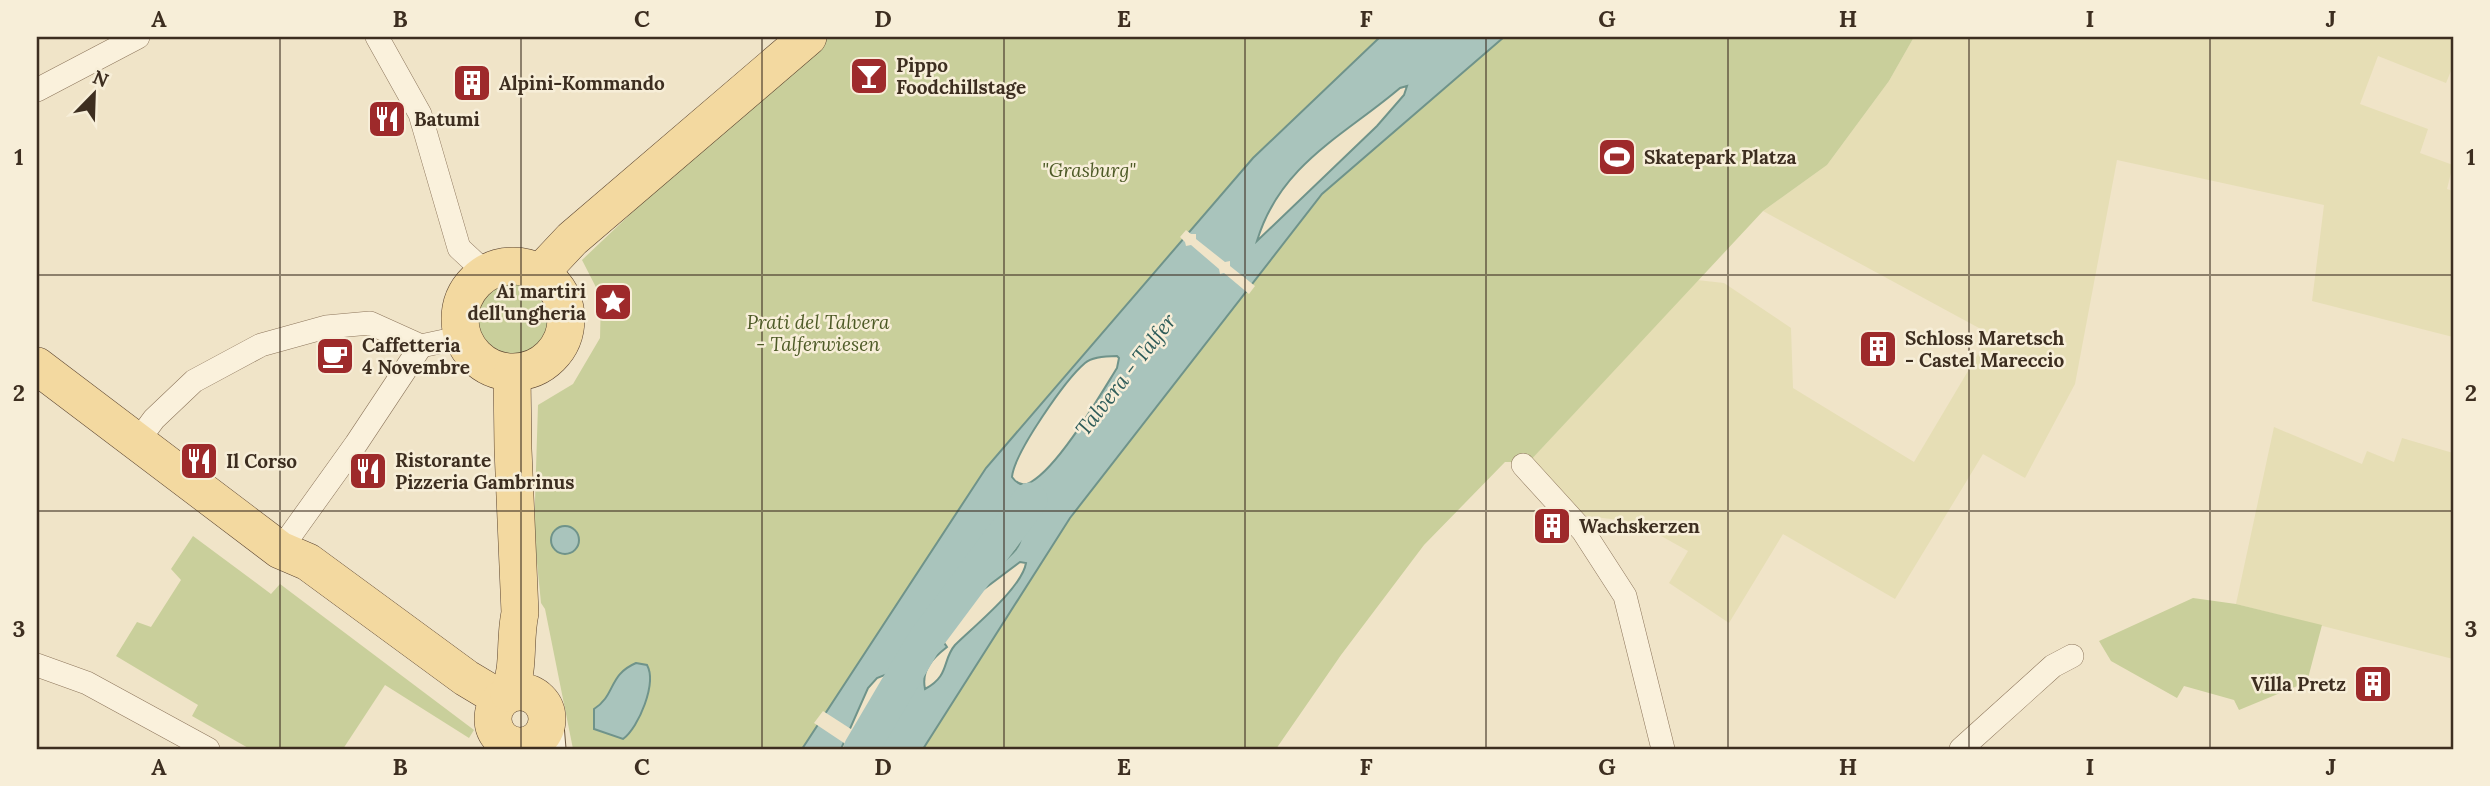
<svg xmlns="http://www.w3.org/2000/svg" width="2490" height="786" font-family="Lora,serif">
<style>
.farmland{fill:#e6deb5}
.green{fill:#c9cf9b}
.water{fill:#a9c4bc;stroke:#6f938a;stroke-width:2;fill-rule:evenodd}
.pier{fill:#f0e4c8}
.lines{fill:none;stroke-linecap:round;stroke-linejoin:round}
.river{stroke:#a9c4bc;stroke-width:35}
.street-casing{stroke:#8d765c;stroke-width:24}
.secondary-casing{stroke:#6f573f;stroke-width:35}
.primary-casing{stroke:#5b4430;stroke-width:38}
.street{stroke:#faf1dc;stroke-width:23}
.secondary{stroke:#faf1dc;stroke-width:33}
.primary{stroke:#f3d9a0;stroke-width:37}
.grid{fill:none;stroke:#3d2e20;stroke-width:2;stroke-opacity:0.55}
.labels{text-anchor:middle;stroke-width:5;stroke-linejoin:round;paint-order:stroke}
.poi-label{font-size:19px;font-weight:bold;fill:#3d2e20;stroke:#f7eed8;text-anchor:start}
.park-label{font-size:19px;font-style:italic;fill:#4d5a26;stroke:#f7eed8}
.water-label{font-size:21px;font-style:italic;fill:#2f5d5a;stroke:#f7eed8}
.neatline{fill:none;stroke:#3d2e20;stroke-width:2.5}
.grid-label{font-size:23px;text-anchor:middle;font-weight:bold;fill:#3d2e20}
</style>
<rect width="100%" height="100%" fill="#f0e4c8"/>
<g class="farmland">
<polygon points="1914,37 2453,37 2453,66 2446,83 2378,56 2360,104 2428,129 2420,153 2453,165 2447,189 2453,191 2453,337 2312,301 2324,205 2117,160 2075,384 2025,478 1983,454 1895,599 1783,534 1729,623 1669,583 1688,551 1636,522 1586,516 1532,469 1529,462 1697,280 1724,283 1791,328 1793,388 1914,462 1990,334 1763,211 1827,165 1889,81"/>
<polygon points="2274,427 2362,464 2367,451 2394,462 2402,438 2453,453 2453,659 2236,604"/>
</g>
<g class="green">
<polygon points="817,37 1380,37 1253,158 986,468 802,749 573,749 545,609 541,603 534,533 538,405 573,384 600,338 601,297 582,260"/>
<polygon points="1504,37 1914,37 1889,81 1827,165 1763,211 1529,462 1505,462 1424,545 1341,655 1276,749 923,749 1070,518 1322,194"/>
<circle cx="512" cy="320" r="40"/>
<polygon points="193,536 271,594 280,584 474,730 469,738 385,685 343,749 250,749 192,716 198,705 116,656 137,622 151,627 181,580 171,569"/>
<polygon points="2193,598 2236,604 2322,625 2307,682 2239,710 2234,700 2184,686 2177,698 2111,661 2099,641"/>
</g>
<g class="water">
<path d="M 1380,37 L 1504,37 L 1322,194 L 1070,518 L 923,749 L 867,749 C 884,730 907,703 899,676 L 892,672 L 877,678 L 868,688 L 841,749 L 802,749 L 986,468 L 1253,158 ZM 1407,86 L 1404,95 L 1377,126 L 1257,241 C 1280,164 1345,135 1400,88 ZM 1117,356 L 1119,358 L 1117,368 C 1099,397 1059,466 1031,482 C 1023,487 1017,484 1012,477 C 1014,453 1066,379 1085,363 C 1092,357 1108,356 1117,356 ZM 997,538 L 1021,538 C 1019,556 990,565 984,589 L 1020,562 L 1026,563 C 1022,588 973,627 955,645 C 942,660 950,676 925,689 C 921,669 933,658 947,647 C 943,641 937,635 937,628 C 935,606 978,546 997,538 Z"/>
<circle cx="565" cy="540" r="14"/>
<path d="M 636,663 L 647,665 C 657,683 639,727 623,739 L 594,729 L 594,709 C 616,695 608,675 636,663 Z"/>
</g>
<g class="pier">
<polygon points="1186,230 1191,234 1196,234 1196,239 1225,262 1230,261 1230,266 1255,286 1249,294 1224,273 1220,274 1219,269 1191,245 1186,246 1185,242 1180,237"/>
<polygon points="823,711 854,731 847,745 814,723"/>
</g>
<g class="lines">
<polyline class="river" points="861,749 924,642 1030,500"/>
<defs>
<g id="street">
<polyline points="377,37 420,114 459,248 486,273"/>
<polyline points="37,90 138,37"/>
<polyline points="137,442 154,419 194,381 261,345 326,327 370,323 421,346 463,337"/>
<polyline points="1523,465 1583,531 1625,596 1663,749"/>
<polyline points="280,550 356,444 421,346"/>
<polyline points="37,665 87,683 208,749"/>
<polyline points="1961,749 2053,666 2072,656"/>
</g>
<g id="secondary">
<polyline points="547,725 549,749"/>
<polyline points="507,743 509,749"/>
</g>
<g id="primary">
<circle cx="513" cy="319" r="53"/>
<polyline points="540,273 572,239 808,37"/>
<polyline points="37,366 280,550 308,562 466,678 501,699"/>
<circle cx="520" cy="719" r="27"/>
<path d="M 509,693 C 520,667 514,640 520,613 L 513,449 L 512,373"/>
</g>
</defs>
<use href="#street" class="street-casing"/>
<use href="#secondary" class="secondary-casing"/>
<use href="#primary" class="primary-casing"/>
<use href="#street" class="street"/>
<use href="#secondary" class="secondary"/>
<use href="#primary" class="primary"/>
</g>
<path class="grid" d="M 280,37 L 280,749M 521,37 L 521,749M 762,37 L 762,749M 1004,37 L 1004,749M 1245,37 L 1245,749M 1486,37 L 1486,749M 1728,37 L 1728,749M 1969,37 L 1969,749M 2210,37 L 2210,749M 37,275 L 2453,275M 37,511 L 2453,511"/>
<defs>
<symbol id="bar-square" viewBox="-11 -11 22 22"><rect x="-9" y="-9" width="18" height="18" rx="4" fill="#9e2a2b" stroke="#f7eed8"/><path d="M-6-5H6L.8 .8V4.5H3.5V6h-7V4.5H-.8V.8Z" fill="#fff"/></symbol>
<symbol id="building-square" viewBox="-11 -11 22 22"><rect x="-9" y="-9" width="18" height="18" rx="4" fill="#9e2a2b" stroke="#f7eed8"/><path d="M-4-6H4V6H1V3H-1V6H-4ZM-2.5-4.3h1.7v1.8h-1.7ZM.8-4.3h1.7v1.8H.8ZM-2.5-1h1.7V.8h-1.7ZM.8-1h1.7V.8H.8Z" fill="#fff"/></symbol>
<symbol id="restaurant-square" viewBox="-11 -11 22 22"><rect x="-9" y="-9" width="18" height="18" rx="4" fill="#9e2a2b" stroke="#f7eed8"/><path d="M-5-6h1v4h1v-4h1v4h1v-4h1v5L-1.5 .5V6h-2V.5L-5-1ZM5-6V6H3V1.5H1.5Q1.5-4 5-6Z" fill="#fff"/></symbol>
<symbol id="stadium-square" viewBox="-11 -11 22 22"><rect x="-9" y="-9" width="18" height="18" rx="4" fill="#9e2a2b" stroke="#f7eed8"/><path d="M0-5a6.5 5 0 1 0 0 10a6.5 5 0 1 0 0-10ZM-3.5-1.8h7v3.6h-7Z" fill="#fff"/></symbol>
<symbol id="sight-square" viewBox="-11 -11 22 22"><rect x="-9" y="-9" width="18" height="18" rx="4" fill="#9e2a2b" stroke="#f7eed8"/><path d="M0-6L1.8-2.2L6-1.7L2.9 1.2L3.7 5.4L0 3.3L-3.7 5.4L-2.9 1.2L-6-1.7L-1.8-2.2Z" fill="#fff"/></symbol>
<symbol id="cafe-square" viewBox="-11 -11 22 22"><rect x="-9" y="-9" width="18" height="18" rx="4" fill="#9e2a2b" stroke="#f7eed8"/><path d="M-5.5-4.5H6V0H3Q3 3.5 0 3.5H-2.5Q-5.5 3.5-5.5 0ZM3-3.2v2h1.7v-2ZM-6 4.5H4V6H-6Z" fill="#fff"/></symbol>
</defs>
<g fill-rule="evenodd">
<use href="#bar-square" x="847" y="54" width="44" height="44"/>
<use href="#building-square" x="450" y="61" width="44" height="44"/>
<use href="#restaurant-square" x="365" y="97" width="44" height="44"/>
<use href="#stadium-square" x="1595" y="135" width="44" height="44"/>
<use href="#sight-square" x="591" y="280" width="44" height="44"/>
<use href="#building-square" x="1856" y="327" width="44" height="44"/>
<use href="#cafe-square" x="313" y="334" width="44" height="44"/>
<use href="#restaurant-square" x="177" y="439" width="44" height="44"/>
<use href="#restaurant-square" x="346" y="449" width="44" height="44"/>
<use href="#building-square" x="1530" y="504" width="44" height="44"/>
<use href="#building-square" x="2351" y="662" width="44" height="44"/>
</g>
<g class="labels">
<g class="poi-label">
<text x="896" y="72">Pippo<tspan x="896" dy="22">Foodchillstage</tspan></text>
<text x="499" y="90">Alpini-Kommando</text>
<text x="414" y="126">Batumi</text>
<text x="1644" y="164">Skatepark Platza</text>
<text x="586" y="298" text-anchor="end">Ai martiri<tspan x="586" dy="22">dell'ungheria</tspan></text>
<text x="1905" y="345">Schloss Maretsch<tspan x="1905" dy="22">- Castel Mareccio</tspan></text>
<text x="362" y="352">Caffetteria<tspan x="362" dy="22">4 Novembre</tspan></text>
<text x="395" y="467">Ristorante<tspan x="395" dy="22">Pizzeria Gambrinus</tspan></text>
<text x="226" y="468">Il Corso</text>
<text x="1579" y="533">Wachskerzen</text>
<text x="2346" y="691" text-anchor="end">Villa Pretz</text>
</g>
<g class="park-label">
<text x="1089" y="177">"Grasburg"</text>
<text x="818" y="329">Prati del Talvera<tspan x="818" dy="22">- Talferwiesen</tspan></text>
</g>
<g class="water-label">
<text transform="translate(1126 375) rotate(-52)" y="7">Talvera - Talfer</text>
</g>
</g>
<rect width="2490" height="786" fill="none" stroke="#f7eed8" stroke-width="77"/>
<g transform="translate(94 94) rotate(23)" stroke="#f7eed8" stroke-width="5" paint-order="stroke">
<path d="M0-5L12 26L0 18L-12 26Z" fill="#3d2e20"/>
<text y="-10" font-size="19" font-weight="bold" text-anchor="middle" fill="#3d2e20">N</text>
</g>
<rect x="38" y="38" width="2414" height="710" class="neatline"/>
<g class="grid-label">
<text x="159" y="27">A</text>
<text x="400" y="27">B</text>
<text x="642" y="27">C</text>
<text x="883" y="27">D</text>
<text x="1124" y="27">E</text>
<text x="1366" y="27">F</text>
<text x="1607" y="27">G</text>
<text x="1848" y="27">H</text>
<text x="2090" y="27">I</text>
<text x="2331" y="27">J</text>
<text x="19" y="165">1</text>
<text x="2471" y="165">1</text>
<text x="19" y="401">2</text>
<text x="2471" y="401">2</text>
<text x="19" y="637">3</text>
<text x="2471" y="637">3</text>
<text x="159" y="775">A</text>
<text x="400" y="775">B</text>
<text x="642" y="775">C</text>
<text x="883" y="775">D</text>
<text x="1124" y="775">E</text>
<text x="1366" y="775">F</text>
<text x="1607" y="775">G</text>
<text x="1848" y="775">H</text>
<text x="2090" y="775">I</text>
<text x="2331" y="775">J</text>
</g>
</svg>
